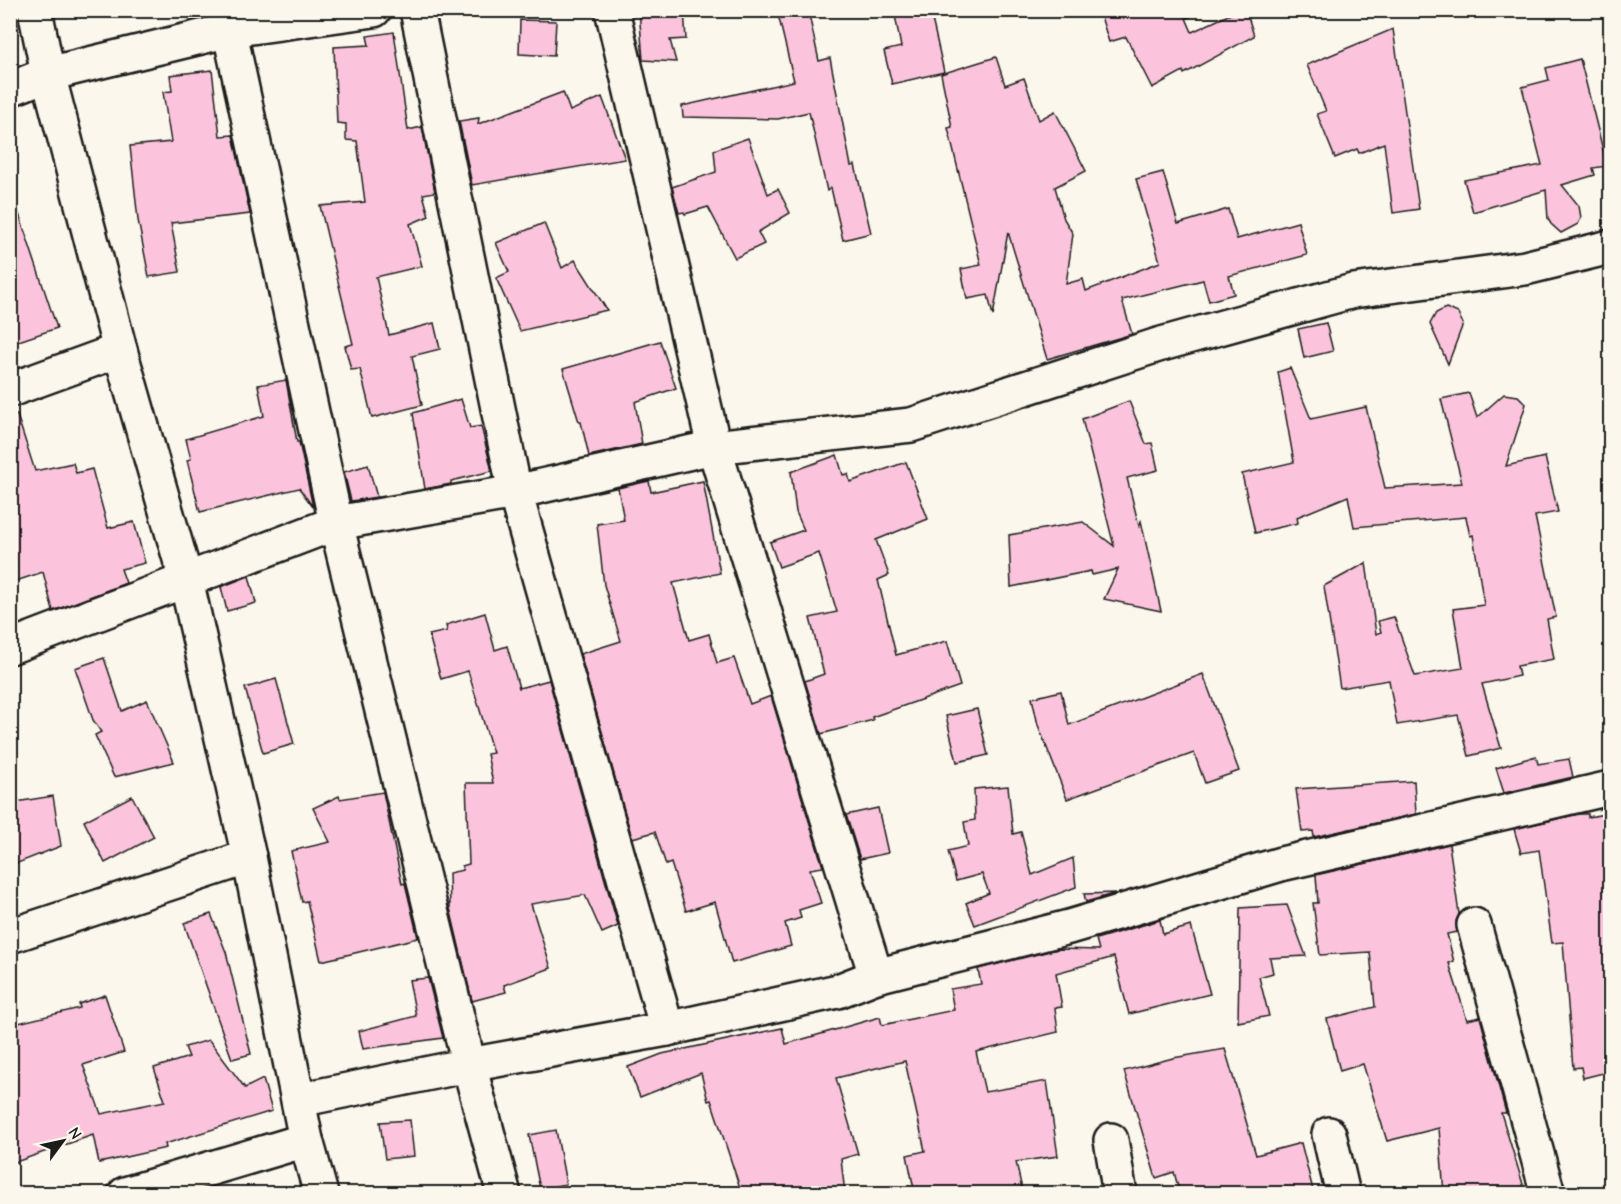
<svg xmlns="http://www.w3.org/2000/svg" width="1621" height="1204" font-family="'Comic Neue',sans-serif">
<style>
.building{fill:#fbc4dc;stroke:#1c1c1c;stroke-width:1.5}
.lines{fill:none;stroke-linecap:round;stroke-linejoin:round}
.minor-casing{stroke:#1c1c1c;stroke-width:38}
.minor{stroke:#fbf7ec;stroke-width:33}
</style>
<rect width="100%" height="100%" fill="#fbf7ec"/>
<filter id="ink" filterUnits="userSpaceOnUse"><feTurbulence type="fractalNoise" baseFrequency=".0167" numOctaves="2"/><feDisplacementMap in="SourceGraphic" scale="12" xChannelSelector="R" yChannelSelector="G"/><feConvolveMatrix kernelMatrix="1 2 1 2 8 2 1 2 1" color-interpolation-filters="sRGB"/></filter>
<g filter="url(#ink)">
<g class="building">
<polygon points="639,10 684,10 686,39 670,40 676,62 643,60"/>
<polygon points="777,10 808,10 819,61 830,58 851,166 855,165 871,233 843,240 831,188 827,191 809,112 778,119 683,117 682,106 794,81"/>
<polygon points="894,10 930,10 944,72 892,84 884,51 901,47"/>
<polygon points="1099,10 1189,10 1190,17 1186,18 1192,32 1239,10 1246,10 1254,36 1184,74 1183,71 1152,88 1126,37 1109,42"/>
<polygon points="520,20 556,21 554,56 519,54"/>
<polygon points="1393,29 1419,209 1393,213 1384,143 1359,153 1357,149 1335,158 1317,114 1326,111 1307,65"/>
<polygon points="394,32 408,130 422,127 435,192 423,194 429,216 410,224 422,266 376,277 389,335 434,323 440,349 412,356 422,405 372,418 360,369 351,370 345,346 353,344 320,206 365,202 357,141 346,140 346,124 337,123 334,47 369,45 367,36"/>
<polygon points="996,57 1005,85 1024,78 1039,120 1055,111 1086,171 1055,187 1064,219 1073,234 1066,284 1083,279 1086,291 1160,262 1136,179 1163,172 1178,224 1228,209 1237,239 1298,222 1307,255 1229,276 1234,294 1209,301 1203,280 1122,300 1132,334 1047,359 1008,232 993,316 988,295 967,299 961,269 981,265 948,128 952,127 941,74"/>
<polygon points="1580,59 1607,166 1593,168 1595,175 1562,185 1579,206 1581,218 1578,224 1561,233 1551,224 1548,219 1546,190 1473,212 1464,180 1542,165 1522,87 1549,80 1546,68"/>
<polygon points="212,70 220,136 233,135 250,214 171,223 180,272 149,277 138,220 130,146 171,142 163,92 172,91 170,75"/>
<polygon points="563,92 570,111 602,97 625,159 472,185 459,121 479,118 478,124"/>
<polygon points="748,138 768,194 778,189 790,213 758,232 764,244 735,258 708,207 685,214 684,212 679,213 672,187 716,172 714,150"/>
<polygon points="10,205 16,205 57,328 10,344"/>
<polygon points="544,223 562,268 575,260 607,310 520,331 496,278 509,272 496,243"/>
<polygon points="1446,308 1458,313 1463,324 1448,364 1430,324 1436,313"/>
<polygon points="1326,323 1333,351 1304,358 1298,329"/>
<polygon points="660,341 676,388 635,402 642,444 589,456 581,422 579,422 563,369"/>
<polygon points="1290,368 1311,419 1366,407 1385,488 1462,483 1441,399 1469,393 1477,418 1504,394 1518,396 1526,404 1506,466 1545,457 1558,512 1535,516 1556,617 1547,619 1554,659 1517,666 1519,676 1482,684 1501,748 1469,756 1458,715 1397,725 1389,680 1340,688 1324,586 1366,563 1376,634 1381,632 1378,621 1394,617 1415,676 1463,668 1453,609 1484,605 1473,535 1470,536 1466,517 1354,527 1348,496 1297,517 1298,523 1255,533 1242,474 1294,462 1278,372"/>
<polygon points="286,380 297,442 299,442 313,507 299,488 200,512 187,460 191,459 186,439 264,416 258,385"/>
<polygon points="461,399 470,428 481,426 492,471 451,481 451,484 425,489 413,413"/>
<polygon points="1129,401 1146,444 1152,443 1158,470 1127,478 1139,526 1141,521 1161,611 1104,599 1118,569 1092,575 1091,571 1011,587 1009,535 1083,522 1114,546 1082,419"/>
<polygon points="17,415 35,471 73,463 76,473 92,469 108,528 134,522 145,563 121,569 126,583 53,611 43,572 10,583 10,416"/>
<polygon points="837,455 843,475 848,474 850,482 906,462 928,519 876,540 889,575 878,580 896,655 947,641 960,686 872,717 873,720 821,734 805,681 824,674 810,618 837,612 819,553 779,567 770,542 804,530 796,512 791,472"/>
<polygon points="368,465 377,497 351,501 344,472"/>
<polygon points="649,481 651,492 703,481 720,573 673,583 689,640 709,634 717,663 734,658 750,704 771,696 823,867 810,869 821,903 799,910 801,918 785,923 791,946 732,963 715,902 686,911 671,863 666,865 655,832 632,838 580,654 621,641 604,585 597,524 624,520 618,488"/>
<polygon points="249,576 256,603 227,611 221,587"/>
<polygon points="485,613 495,650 507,646 519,688 549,680 618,926 602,933 585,895 531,904 551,968 504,985 506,992 472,1001 450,908 449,873 463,870 462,866 469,864 466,783 493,783 487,754 493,753 468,671 441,679 429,635 447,631 446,625"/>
<polygon points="104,658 122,711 147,700 174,762 114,777 95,735 101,732 93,720 75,668"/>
<polygon points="1203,674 1239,771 1205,783 1194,753 1067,799 1038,725 1032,698 1061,691 1069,725"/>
<polygon points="276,679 294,744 263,753 245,688"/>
<polygon points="977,709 988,755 957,762 946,716"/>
<polygon points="1536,756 1538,764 1569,759 1573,777 1504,793 1496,768"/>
<polygon points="1414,781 1416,814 1314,837 1313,831 1302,832 1296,789"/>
<polygon points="1008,786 1013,834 1021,832 1032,875 1073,858 1076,887 975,925 966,903 989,893 982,874 956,881 948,851 968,846 964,822 975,820 974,789"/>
<polygon points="383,792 402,884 405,883 418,938 321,961 307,901 302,902 291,851 330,842 313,808 339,796 340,799"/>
<polygon points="53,796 61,846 10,866 10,803"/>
<polygon points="132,796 154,837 105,863 84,821"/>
<polygon points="878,808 888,853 860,859 846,815"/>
<polygon points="1611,813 1611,1071 1583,1078 1581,1067 1573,1068 1563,942 1552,943 1539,850 1521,853 1514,829 1579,814 1588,814 1588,817"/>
<polygon points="1449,844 1459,914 1456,921 1457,932 1447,934 1454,962 1449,963 1467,1020 1480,1017 1506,1113 1501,1113 1526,1194 1444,1194 1439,1128 1387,1141 1363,1064 1340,1071 1327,1019 1375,1007 1370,952 1320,955 1313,903 1318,903 1316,875"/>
<polygon points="1116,893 1086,902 1084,894"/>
<polygon points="1287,905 1306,956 1270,958 1273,973 1259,977 1269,1016 1238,1022 1240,908"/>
<polygon points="211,914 226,952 251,1054 232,1059 184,923"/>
<polygon points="1160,920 1163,934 1191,926 1210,994 1129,1014 1114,957 1056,973 1062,1007 1055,1008 1058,1032 976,1052 985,1092 1047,1081 1058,1156 1016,1162 1023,1194 915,1194 907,1155 925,1151 905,1061 836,1078 858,1154 841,1159 845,1194 742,1194 711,1100 708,1101 701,1073 640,1097 628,1067 662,1054 782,1028 786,1044 880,1017 882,1025 954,1010 950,989 981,984 978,969 1058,949 1099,950 1096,939"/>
<polygon points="428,978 443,1038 363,1049 359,1031 416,1016 409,980"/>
<polygon points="105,995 124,1052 83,1065 101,1114 165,1101 154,1068 189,1057 185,1047 209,1040 245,1088 263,1079 272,1111 165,1144 166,1148 99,1163 93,1135 10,1164 10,1025 80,1008 79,1004"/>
<polygon points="1225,1049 1256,1155 1301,1143 1314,1194 1180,1194 1174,1172 1156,1178 1124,1071 1173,1058"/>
<polygon points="410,1120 414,1156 385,1159 380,1122"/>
<polygon points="556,1130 566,1184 540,1189 529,1135"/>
</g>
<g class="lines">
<defs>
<g id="minor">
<polyline points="35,10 48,74 120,350 186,580 249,857 306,1140 321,1194"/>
<polyline points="225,10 336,523 469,1065 504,1194"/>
<polyline points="417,10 515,492 667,1029"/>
<polyline points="612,10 714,447 876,976"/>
<polyline points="10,89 48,74 230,30 374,10"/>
<polyline points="10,390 120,350"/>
<polyline points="10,647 336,523 515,492 714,447 911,425 1158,345 1353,291 1525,268 1610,247"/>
<polyline points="1474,925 1548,1194"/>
<polyline points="10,936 249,857"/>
<polyline points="299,1100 469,1065 667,1029 838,991 876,976 1069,927 1281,864 1610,788"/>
<polyline points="1329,1134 1343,1194"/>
<polyline points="1111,1140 1120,1194"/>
<polyline points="125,1194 306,1140"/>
</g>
</defs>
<use href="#minor" class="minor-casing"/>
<use href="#minor" class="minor"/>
</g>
</g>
<rect width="1621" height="1204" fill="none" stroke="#fbf7ec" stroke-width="36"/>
<rect x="18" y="18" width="1585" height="1168" fill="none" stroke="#1c1c1c" stroke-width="2" filter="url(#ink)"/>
<g transform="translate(63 1141) rotate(57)" stroke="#fbf7ec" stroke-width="4.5" paint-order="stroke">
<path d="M0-4.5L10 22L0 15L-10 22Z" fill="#1c1c1c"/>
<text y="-9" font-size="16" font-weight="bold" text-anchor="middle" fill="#1c1c1c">N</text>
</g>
</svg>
